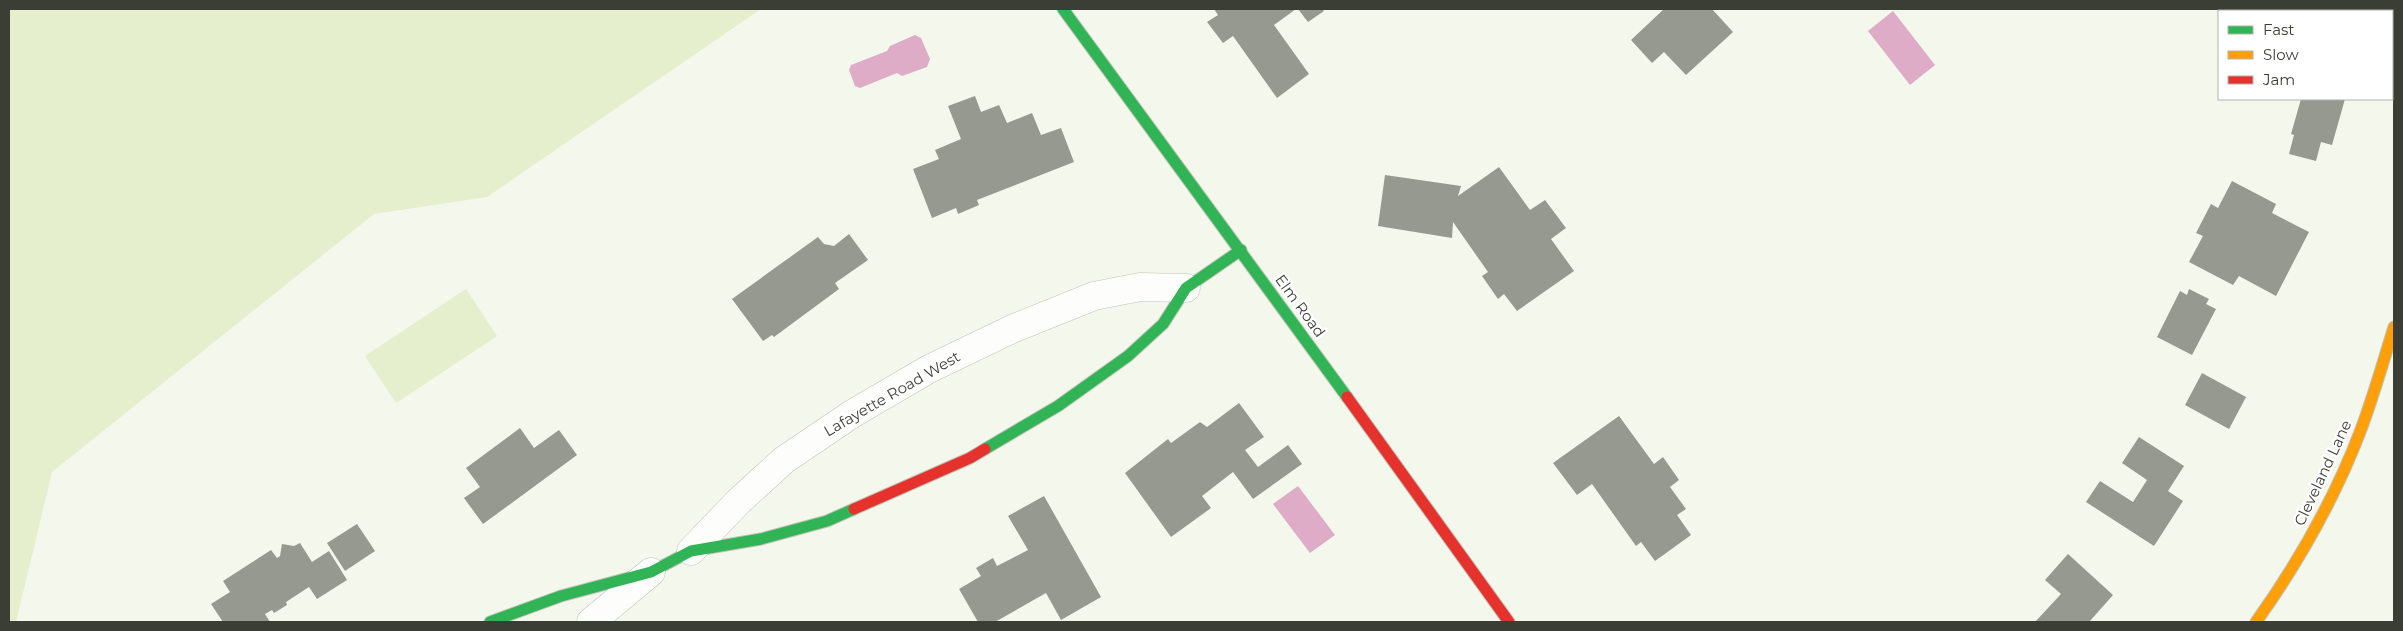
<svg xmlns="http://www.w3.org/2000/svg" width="2403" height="631" font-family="Montserrat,sans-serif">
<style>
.green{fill:#e5eecd}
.water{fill:#deacc7}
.building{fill:#96998f}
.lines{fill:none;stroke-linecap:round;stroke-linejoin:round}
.street-casing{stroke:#c0c3b8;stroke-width:29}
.fast-casing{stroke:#c0c3b8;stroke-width:13}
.slow-casing{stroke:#c0c3b8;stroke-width:13}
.jam-casing{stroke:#c0c3b8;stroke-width:13}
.street{stroke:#fdfefc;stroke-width:28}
.fast{stroke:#30b455;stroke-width:11}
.slow{stroke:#ff9f0a;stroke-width:11}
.jam{stroke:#e5322d;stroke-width:11}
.labels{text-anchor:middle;stroke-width:5;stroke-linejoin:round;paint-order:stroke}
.street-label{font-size:15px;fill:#3b3e35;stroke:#fff}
</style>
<rect width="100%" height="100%" fill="#f4f7eb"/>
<g class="green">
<polygon points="9,9 761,9 487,197 374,214 52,472 16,622 9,622"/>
<polygon points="466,289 497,336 396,403 365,356"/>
</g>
<g class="water">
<polygon points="1893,11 1935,65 1910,85 1868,31"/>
<polygon points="915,35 921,38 930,59 927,67 902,76 897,73 860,88 855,86 849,70 851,65 887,51 890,46"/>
<polygon points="1298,486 1335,535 1310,553 1273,504"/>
</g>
<g class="building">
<polygon points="1214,9 1296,9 1274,25 1309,74 1277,98 1233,36 1223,43 1207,22 1218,15"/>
<polygon points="1298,9 1322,9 1324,11 1308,22"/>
<polygon points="1664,9 1712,9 1733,32 1686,75 1664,52 1652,63 1631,40"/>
<polygon points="975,96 981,112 999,105 1007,123 1032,113 1041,135 1061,128 1074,162 977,200 979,205 958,214 956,208 932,218 913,169 939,159 935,150 961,139 948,106"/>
<polygon points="2301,99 2345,99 2332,145 2321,142 2316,161 2289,154 2294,135 2291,134"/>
<polygon points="1499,167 1530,210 1545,200 1566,228 1551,239 1574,271 1517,311 1504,294 1498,299 1482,276 1488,272 1453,222 1452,238 1378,226 1385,175 1461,186 1458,196"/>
<polygon points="2232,181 2276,204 2272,213 2309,232 2276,296 2239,276 2233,285 2189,262 2203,236 2196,233 2211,204 2218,208"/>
<polygon points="849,234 868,260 835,283 839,289 774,337 772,335 763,341 732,299 818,237 824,244 834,246"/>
<polygon points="2189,289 2209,299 2206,304 2216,309 2192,355 2157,337 2180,291 2187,295"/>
<polygon points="2202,373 2246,397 2229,429 2185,405"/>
<polygon points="1239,403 1264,437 1245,450 1258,467 1288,445 1302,464 1253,499 1233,472 1202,496 1211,508 1171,537 1125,473 1168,439 1171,443 1200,422 1207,427"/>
<polygon points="1619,416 1654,464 1663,457 1679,480 1670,487 1686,509 1677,515 1691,535 1655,561 1641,542 1636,546 1592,484 1577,495 1553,463"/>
<polygon points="520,428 534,448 559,430 577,455 483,524 464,498 480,487 466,468"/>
<polygon points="2139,437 2184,466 2168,491 2183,501 2154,546 2086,502 2100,481 2133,502 2147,480 2122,463"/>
<polygon points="1044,496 1101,597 1061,620 1046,593 995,622 978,622 959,589 981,576 976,568 993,558 997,566 1028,550 1008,516"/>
<polygon points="357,524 375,551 345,571 327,543"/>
<polygon points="300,543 312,562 329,551 347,580 317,599 309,587 286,602 287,605 274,613 272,610 265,614 270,622 223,622 211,604 230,592 223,581 271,550 277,558 280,556 282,544 294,546"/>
<polygon points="2068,554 2113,595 2090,621 2092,622 2035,622 2061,594 2045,580"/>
</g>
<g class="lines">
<defs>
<g id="street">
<polyline points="691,551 739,501 784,460 852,414 929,369 1012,329 1094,296 1140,287 1186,288"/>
<polyline points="591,622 651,572"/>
</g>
<g id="fast">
<polyline points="1063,9 1347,397"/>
<polyline points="985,449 1058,406 1128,356 1163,324 1186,288 1241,250"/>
<polyline points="490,622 561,596 651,572 691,551 761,539 827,521 854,509"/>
</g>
<path id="slow" d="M 2256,622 C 2298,563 2334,500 2360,432 C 2373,398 2383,362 2394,327"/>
<g id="jam">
<polyline points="1347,397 1509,622"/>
<polyline points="854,509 970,458 985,449"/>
</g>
</defs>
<use href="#street" class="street-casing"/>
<use href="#fast" class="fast-casing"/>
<use href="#slow" class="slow-casing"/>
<use href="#jam" class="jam-casing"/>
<use href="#street" class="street"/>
<use href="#fast" class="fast"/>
<use href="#slow" class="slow"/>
<use href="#jam" class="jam"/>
</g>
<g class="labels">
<g class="street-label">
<text transform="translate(1300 306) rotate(54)" y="5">Elm Road</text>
<text transform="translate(892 394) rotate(-30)" y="5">Lafayette Road West</text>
<text transform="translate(2323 473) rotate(-65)" y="5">Cleveland Lane</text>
</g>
</g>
<rect width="2403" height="631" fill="none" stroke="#3b3e35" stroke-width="20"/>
<rect x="2218" y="10" width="175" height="90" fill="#ffffff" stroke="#b1b2ae"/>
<rect x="2228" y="26" width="25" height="8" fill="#30b455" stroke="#b1b2ae"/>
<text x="2263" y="35" font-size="15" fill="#3b3e35">Fast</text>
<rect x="2228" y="51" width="25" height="8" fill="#ff9f0a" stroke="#b1b2ae"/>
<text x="2263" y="60" font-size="15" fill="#3b3e35">Slow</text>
<rect x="2228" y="76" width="25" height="8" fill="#e5322d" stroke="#b1b2ae"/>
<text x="2263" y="85" font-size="15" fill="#3b3e35">Jam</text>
</svg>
